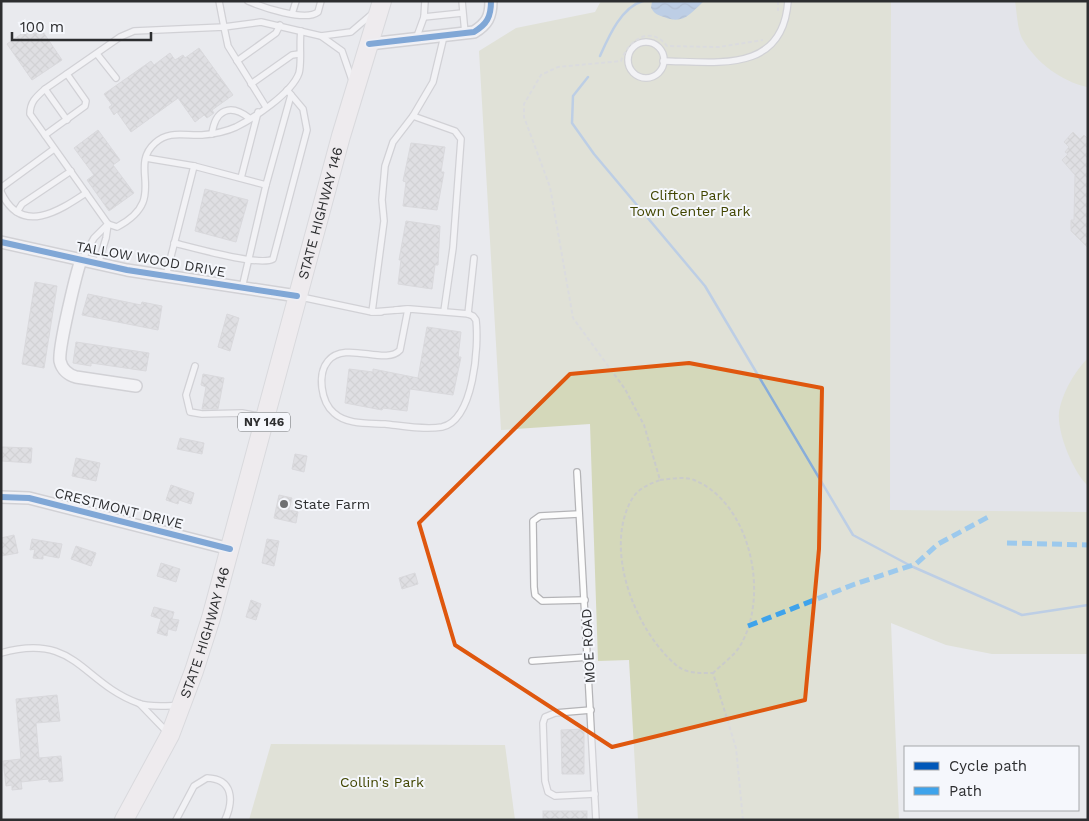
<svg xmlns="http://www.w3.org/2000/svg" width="1089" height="821" font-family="'Work Sans',sans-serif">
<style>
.built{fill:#dbdde5}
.park{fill:#d4d8ba}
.water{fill:url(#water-waves)}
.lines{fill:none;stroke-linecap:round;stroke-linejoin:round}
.stream{stroke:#88adda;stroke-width:2.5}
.building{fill:url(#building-cross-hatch);stroke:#c5c5c6}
.service-casing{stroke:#b4b4b7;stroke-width:8}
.minor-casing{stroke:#b4b4b7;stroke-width:14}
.primary-casing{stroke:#c5c6c7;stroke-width:20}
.path{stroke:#cacbcb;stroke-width:2;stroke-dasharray:4 2.5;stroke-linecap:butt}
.service{stroke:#fcfcfc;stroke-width:5.5}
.minor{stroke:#fcfcfc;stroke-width:11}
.primary{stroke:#f4eeee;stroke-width:18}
.quiet{stroke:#3ea3eb;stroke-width:5;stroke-dasharray:10 5;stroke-linecap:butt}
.cycleway-casing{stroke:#f5f7fc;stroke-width:9}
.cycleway{stroke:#0057b8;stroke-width:6}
.marked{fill:none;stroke:#df570e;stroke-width:4;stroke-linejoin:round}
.poi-dot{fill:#6f7072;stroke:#f5f7fc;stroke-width:2}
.labels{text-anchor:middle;stroke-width:4;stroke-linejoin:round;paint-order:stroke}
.shield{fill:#f5f7fc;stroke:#696a6d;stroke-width:1}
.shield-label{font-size:12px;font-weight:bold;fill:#2d2e30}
.park-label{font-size:14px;fill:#414500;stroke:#f5f7fc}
.street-label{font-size:14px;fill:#2d2e30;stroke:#f5f7fc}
.poi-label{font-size:14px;fill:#2d2e30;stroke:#f5f7fc;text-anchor:start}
</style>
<defs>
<pattern id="water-waves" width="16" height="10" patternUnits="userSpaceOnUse" patternTransform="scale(1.25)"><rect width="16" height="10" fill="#88adda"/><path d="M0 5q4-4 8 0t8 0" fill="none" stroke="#708db1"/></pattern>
<pattern id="building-cross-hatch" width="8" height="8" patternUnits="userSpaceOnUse" patternTransform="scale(1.25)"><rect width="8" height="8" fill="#d3d3d4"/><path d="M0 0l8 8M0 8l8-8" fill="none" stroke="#b5b5b6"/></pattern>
</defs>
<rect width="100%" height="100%" fill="#e9eaee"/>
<polygon class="built" points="891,1 1088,1 1088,512 890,511"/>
<g class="park">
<polygon points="601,1 891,1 890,510 1088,512 1088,654 992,654 946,645 891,623 899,820 638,820 629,660 598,661 590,424 501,430 479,51 516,28 595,12"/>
<path d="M 1015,1 L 1088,1 L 1087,87 C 1061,81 1037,63 1023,40 C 1017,30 1017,12 1015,1 Z"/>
<path d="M 1088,358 L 1088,486 C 1073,472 1057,433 1059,412 C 1062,393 1075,371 1088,358 Z"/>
<polygon points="271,744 505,745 515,820 249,820"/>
</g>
<path class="water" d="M 652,1 L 704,1 C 690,14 683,25 664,17 C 657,15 655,14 651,8 Z"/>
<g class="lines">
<g class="stream">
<path d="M 600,56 C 608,38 621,7 643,1"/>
<polyline points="588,77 573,96 572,123 594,154 705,286 853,535 911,566 1022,615 1088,605"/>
</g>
</g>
<g class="building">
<polygon points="37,23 62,60 32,80 7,44"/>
<polygon points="199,48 233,95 212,110 214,113 207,118 204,115 195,122 178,98 131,132 117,112 114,115 109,107 112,105 104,94 151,61 154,65 170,53 175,60 183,55 185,58"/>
<polygon points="98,130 120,160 113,165 134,193 109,211 87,180 94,175 74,148"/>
<polygon points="1073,132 1080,139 1084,135 1088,139 1088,248 1071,231 1071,220 1074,220 1075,175 1062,160 1068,154 1065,152 1069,147 1064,142"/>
<polygon points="411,143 445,147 441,172 444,172 437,210 403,206 406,182 403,181"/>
<polygon points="205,189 248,200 236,242 195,231"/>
<polygon points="406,221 440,226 438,265 435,265 432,289 398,284 401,260 399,260"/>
<polygon points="35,282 57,286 44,368 22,364"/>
<polygon points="88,294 141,305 142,302 162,306 158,330 82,315"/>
<polygon points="227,314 239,318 230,351 218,347"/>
<polygon points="427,327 461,332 458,357 461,357 453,395 410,389 407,411 383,408 382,410 345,403 349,369 373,372 373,369 418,378"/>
<polygon points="76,342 149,353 146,371 91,363 91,366 73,363"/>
<polygon points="203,374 224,378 218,409 202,409 206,387 201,385"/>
<polygon points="180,438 204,443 202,454 177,449"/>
<polygon points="2,447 32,448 31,463 2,461"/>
<polygon points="295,454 307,456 304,472 292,469"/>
<polygon points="76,458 100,463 96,481 72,476"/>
<polygon points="171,485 194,493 191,504 179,500 178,504 166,500"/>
<polygon points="279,495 292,498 289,510 298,512 296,523 274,518"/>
<polygon points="14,535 18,553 1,556 1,538"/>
<polygon points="32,539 62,544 59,558 43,555 43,559 33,558 35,549 30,550"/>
<polygon points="267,539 279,541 274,566 262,563"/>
<polygon points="76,546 96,553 91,566 71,559"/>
<polygon points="161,563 180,569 176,582 157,576"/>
<polygon points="415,573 418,584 402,589 399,578"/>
<polygon points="251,600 261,604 256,620 246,617"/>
<polygon points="154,607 174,612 172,619 179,620 176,631 168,629 167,636 157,633 161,619 151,616"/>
<polygon points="57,695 60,721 36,723 39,758 61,756 63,781 49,782 48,779 21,782 22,789 12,790 12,785 6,786 3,761 21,759 16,699"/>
<polygon points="584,729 584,774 562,774 561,730"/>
<rect x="543" y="811" width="44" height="9"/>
</g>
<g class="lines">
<defs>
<g id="service">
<polyline points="219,1 224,27 261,22 321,36 342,51 352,80"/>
<path d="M 248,1 C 262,7 305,22 318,12 L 321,1"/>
<polyline points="462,1 465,33"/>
<polyline points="292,14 296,1"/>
<polyline points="424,17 462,13"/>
<polyline points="321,36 351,32 372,14"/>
<polyline points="416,39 424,17 425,1"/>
<circle cx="646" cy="60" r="18"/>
<polyline points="97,54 116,78"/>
<polyline points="237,61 276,33 280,25"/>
<path d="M 663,61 C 717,62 783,74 788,1"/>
<polyline points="251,84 292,55 299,54"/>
<polyline points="45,89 67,120"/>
<polyline points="413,116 433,82 444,36"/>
<path d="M 212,134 C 215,110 230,103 249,118"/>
<polyline points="45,135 85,106 86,101 67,74"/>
<polyline points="146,158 194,166"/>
<polyline points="241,178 258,112"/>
<polyline points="266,185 291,95"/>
<polyline points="1,190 2,187 54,149"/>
<path d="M 1,192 C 21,236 59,211 86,193"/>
<polyline points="17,212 22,204 71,171"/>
<path d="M 108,224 L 117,227 C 170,199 127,168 155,143 C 169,130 185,136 202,135 C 214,134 225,132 236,127 C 254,118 292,93 299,73 C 302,62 299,44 301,31"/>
<path d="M 174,243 C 191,247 260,267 273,259 L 307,130 L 303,109 L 287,90"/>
<polyline points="82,260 94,238 108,224"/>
<path d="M 98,264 L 106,238 L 108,224 L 30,114 C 30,102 36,97 45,89 L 120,37 L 134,31 L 224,27 L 228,46 L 266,107"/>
<polyline points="166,276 194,166 266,185 242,288"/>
<polyline points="301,297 372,312 410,309 469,314"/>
<path d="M 396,310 L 408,309 L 400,350 C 386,366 345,340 328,361 C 317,374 321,402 334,413 C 347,425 369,423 385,424 C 403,426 424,430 442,427 C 474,420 479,346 476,320 L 473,316 L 468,314 L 474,258"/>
<polyline points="381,312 372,312 384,221 382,200 385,166 393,142 413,116 455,131 461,139 453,248 444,311"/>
<polyline points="195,366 186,395 190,412 202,414 242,413 264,417"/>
<polyline points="577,472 596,820"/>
<polyline points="579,514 540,516 533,521 534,587 535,595 542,601 585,600"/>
<path d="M 1,653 C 76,632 81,682 138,703 C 149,708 167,705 179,706"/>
<polyline points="532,661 589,657"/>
<polyline points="140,704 168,733"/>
<polyline points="591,710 555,713 545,717 543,723 545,781 548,792 555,796 595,794"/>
<path d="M 176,820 L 194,786 L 207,778 C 233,779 234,800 225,820"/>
</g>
<g id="minor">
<path d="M 369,44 L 474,32 C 487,24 491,17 491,1"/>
<polyline points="1,242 127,270 297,296"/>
<path d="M 81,260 C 76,274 58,349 60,361 C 62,370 69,375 76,377 L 136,386"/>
<polyline points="1,497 29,498 230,549"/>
</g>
<g id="primary">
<path id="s1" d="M 124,820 L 170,735 L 194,671 L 211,618 L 341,136 L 382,1"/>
</g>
</defs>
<use href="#service" class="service-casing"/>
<use href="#minor" class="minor-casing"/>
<use href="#primary" class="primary-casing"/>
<g class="path">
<polyline points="778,1 778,11"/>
<path d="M 660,480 C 671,479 684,476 694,480 C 751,503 770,596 740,646 C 734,656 721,665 713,673"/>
<path d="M 743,820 L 736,748 L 713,673 C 701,673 686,674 676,665 C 635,630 603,549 632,499 C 638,488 650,484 660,480 L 644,425 L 625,389 L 573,318 L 550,187 L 524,117 L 524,104 L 541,75 L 558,67 L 621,61 C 628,41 650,24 667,46 L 719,47 L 763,40"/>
</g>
<use href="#service" class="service"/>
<use href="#minor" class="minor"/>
<use href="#primary" class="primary"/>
<g class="quiet">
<polyline points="1007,543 1088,545"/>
<polyline points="748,626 855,584 916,564 938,544 990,516"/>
</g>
<defs>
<g id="cycleway">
<path d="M 369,44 L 474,32 C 487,24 491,17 491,1"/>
<polyline points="1,242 127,270 297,296"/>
<polyline points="1,497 29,498 230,549"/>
</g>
</defs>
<use href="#cycleway" class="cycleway-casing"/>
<use href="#cycleway" class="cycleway"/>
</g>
<path d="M0 0H1089V821H0ZM 689,363 L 822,388 L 819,549 L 805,700 L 612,747 L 455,645 L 419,523 L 570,374 Z" fill="#e9eaee" fill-opacity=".55" fill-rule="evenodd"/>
<path class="marked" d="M 689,363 L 822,388 L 819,549 L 805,700 L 612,747 L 455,645 L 419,523 L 570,374 Z"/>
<circle class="poi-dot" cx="284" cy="504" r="5"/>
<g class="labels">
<rect class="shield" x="238" y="412.5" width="52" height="19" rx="4"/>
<g class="shield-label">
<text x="264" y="426">NY 146</text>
</g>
<g class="park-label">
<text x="690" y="200">Clifton Park<tspan x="690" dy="16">Town Center Park</tspan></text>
<text x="382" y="787">Collin's Park</text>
</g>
<g class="street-label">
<text dy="5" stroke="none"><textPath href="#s1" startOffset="640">STATE HIGHWAY 146</textPath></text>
<text transform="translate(151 259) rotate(10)" y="5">TALLOW WOOD DRIVE</text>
<text transform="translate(119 508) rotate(14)" y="5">CRESTMONT DRIVE</text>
<text dy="5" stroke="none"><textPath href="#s1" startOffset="205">STATE HIGHWAY 146</textPath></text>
<text transform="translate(588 646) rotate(-93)" y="5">MOE ROAD</text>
</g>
<g class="poi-label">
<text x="294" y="509">State Farm</text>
</g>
</g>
<rect width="1089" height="821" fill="none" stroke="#2d2e30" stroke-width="5"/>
<rect x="904" y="746" width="175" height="65" fill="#f5f7fc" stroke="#a5a7aa"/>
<rect x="914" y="762" width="25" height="8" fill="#0057b8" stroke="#a5a7aa"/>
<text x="949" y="771" font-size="15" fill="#2d2e30">Cycle path</text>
<rect x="914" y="787" width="25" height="8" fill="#3ea3eb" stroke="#a5a7aa"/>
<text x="949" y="796" font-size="15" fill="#2d2e30">Path</text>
<path d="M12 32v8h139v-8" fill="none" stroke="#2d2e30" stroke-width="2.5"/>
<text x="20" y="32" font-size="15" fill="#2d2e30" stroke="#f5f7fc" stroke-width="4" paint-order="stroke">100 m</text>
</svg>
